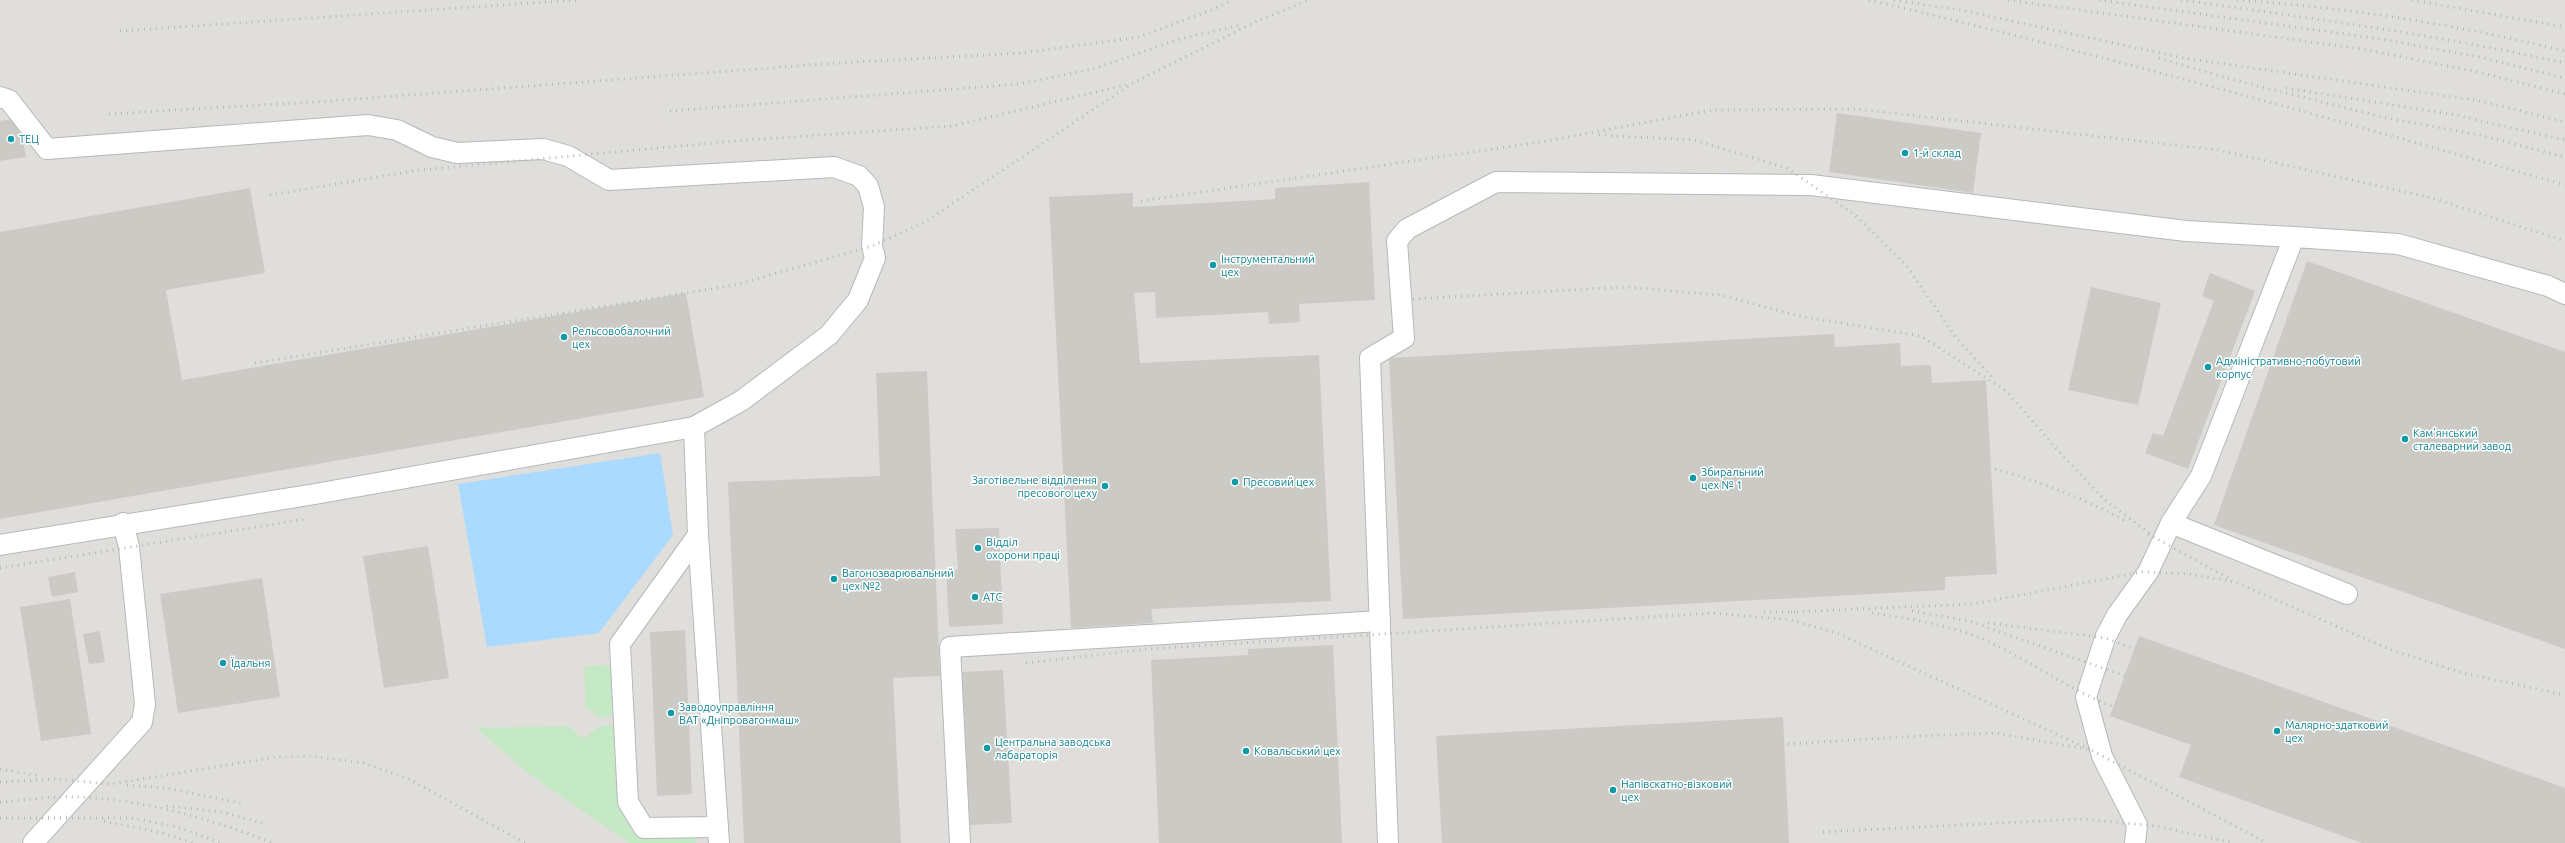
<svg xmlns="http://www.w3.org/2000/svg" width="2565" height="843" font-family="Ubuntu,sans-serif">
<style>
.industrial{fill:#e0deda}
.green{fill:#c5e8c5}
.water{fill:#aadaff}
.building{fill:#cccac5}
.lines{fill:none;stroke-linecap:round;stroke-linejoin:round}
.minor-casing{stroke:#b5b8bc;stroke-width:22}
.minor{stroke:#fff;stroke-width:20}
.rail{stroke:#b6b7b8;stroke-width:3;stroke-dasharray:1 5;stroke-linecap:butt}
.culture-dot{fill:#0f9aa8;stroke:#fff;stroke-width:1.5}
.labels{text-anchor:middle;stroke-width:3;stroke-linejoin:round;paint-order:stroke}
.culture-label{font-size:11px;fill:#0d838f;stroke:#fff;text-anchor:start}
</style>
<rect width="100%" height="100%" fill="#f1efe8"/>
<rect class="industrial" x="0" y="0" width="2565" height="843"/>
<g class="green">
<polygon points="616,665 617,715 600,718 586,707 584,666"/>
<polygon points="617,725 642,834 696,833 696,843 629,843 529,774 476,728 569,726 583,739 600,726"/>
</g>
<polygon class="water" points="660,453 673,535 599,633 487,647 458,484"/>
<g class="building">
<polygon points="1837,113 1981,133 1973,193 1829,172"/>
<polygon points="19,118 26,157 0,161 0,121"/>
<polygon points="1369,182 1375,300 1299,304 1300,322 1269,324 1268,312 1156,318 1155,292 1134,293 1140,363 1319,355 1331,601 1151,609 1153,623 1071,628 1049,197 1133,193 1133,207 1275,199 1275,188"/>
<polygon points="250,188 265,273 166,290 182,380 686,293 704,397 0,519 0,232"/>
<polygon points="2307,261 2565,352 2565,649 2214,525"/>
<polygon points="2210,273 2255,291 2188,469 2145,453 2153,433 2163,436 2214,301 2202,296"/>
<polygon points="2091,287 2161,303 2138,405 2068,390"/>
<polygon points="1834,334 1835,347 1900,343 1901,366 1931,365 1932,383 1986,380 1997,574 1945,577 1945,590 1403,619 1389,358"/>
<polygon points="927,371 940,676 893,678 901,843 744,843 728,482 880,476 876,373"/>
<polygon points="999,528 1003,624 949,627 946,570 958,570 955,529"/>
<polygon points="428,546 449,678 384,688 363,556"/>
<polygon points="75,572 78,592 52,597 48,577"/>
<polygon points="262,578 280,697 178,713 160,594"/>
<polygon points="70,599 91,734 41,741 20,607"/>
<polygon points="685,630 692,794 657,796 650,632"/>
<polygon points="100,631 105,662 89,664 83,634"/>
<polygon points="2139,636 2565,788 2565,843 2362,843 2179,777 2191,745 2110,716"/>
<polygon points="1333,645 1342,843 1159,843 1151,660 1248,655 1248,649"/>
<polygon points="1003,670 1012,823 970,825 962,672"/>
<polygon points="1783,717 1789,843 1442,843 1436,736"/>
</g>
<g class="lines">
<defs>
<g id="minor">
<polyline points="0,97 9,100 47,149 368,125 397,130 432,147 457,153 543,149 568,156 609,180 834,167 859,176 868,186 874,207 872,246 875,258 858,300 829,335 741,401 694,427 698,535 719,843"/>
<polyline points="2171,523 2347,594"/>
<polyline points="698,535 620,644 628,802 644,828 718,827"/>
<polyline points="0,545 315,494 694,427"/>
<polyline points="33,843 142,722 145,704 129,547 123,523"/>
<polyline points="960,843 950,647 1380,621"/>
<polyline points="1388,843 1370,358 1404,338 1397,241 1407,229 1496,182 1811,185 2186,231 2294,237"/>
<polyline points="2135,843 2137,825 2102,756 2086,697 2105,638 2117,615 2148,572 2171,523 2201,476 2294,237 2398,244 2548,286 2565,294"/>
</g>
</defs>
<use href="#minor" class="minor-casing"/>
<use href="#minor" class="minor"/>
<g class="rail">
<path d="M 1869,0 C 2103,55 2334,119 2565,185"/>
<polyline points="1894,0 1960,10 2184,58 2481,101 2565,122"/>
<polyline points="2008,0 2362,49 2478,72 2565,94"/>
<polyline points="2099,0 2381,39 2479,57 2565,78"/>
<path d="M 2181,0 C 2310,18 2438,35 2565,63"/>
<path d="M 2237,0 C 2352,8 2453,24 2565,51"/>
<polyline points="2412,0 2565,27"/>
<polyline points="120,31 576,0"/>
<polyline points="2159,58 2234,80 2386,118 2480,135 2565,157"/>
<polyline points="2286,88 2456,115 2565,140"/>
<polyline points="670,111 1019,84 1093,69 1180,39 1241,25"/>
<polyline points="109,114 329,101 837,63 1023,53 1139,37 1214,9 1232,0"/>
<polyline points="1599,135 1694,140 1787,168 1855,215 1906,265 1956,338 1995,380"/>
<polyline points="270,195 420,170 734,141 952,126 1126,85"/>
<polyline points="1141,201 1547,141 1712,110 1856,109 2218,150 2432,198 2565,241"/>
<polyline points="1413,299 1625,287 1720,295 1799,316 1921,336 2006,391 2061,454 2105,500 2153,536"/>
<polyline points="255,363 735,285 872,246 925,222 1133,83 1255,22 1309,0"/>
<path d="M 1995,469 C 2041,482 2084,498 2127,522"/>
<polyline points="2148,534 2228,578"/>
<polyline points="0,568 306,519"/>
<polyline points="1912,611 1969,621 2125,676"/>
<polyline points="1764,612 1796,612"/>
<polyline points="1791,612 1973,604 2142,572 2188,574 2235,582 2389,649 2463,673 2565,695"/>
<path d="M 1872,613 C 1910,619 1952,625 1987,641 C 2031,661 2069,690 2114,707"/>
<polyline points="1988,623 2105,638 2135,649"/>
<polyline points="1026,663 1148,649 1712,613 1791,620 1839,634 2091,750"/>
<polyline points="1788,744 1918,736 1996,733 2091,750 2267,843"/>
<polyline points="0,769 40,776"/>
<polyline points="0,782 55,779 111,784 276,757 311,756 363,763 407,778 525,843"/>
<polyline points="127,785 166,788 245,804"/>
<path d="M 0,802 C 25,800 51,796 76,797 C 143,799 211,819 273,843"/>
<polyline points="167,806 222,812 265,824"/>
<polyline points="0,818 132,818 178,827 221,843"/>
<polyline points="104,821 162,833 193,843"/>
<polyline points="1823,832 2079,819 2156,826 2234,843"/>
</g>
</g>
<g class="culture-dot">
<circle cx="11" cy="139" r="4"/>
<circle cx="1905" cy="153" r="4"/>
<circle cx="1213" cy="265" r="4"/>
<circle cx="564" cy="337" r="4"/>
<circle cx="2208" cy="367" r="4"/>
<circle cx="2405" cy="439" r="4"/>
<circle cx="1693" cy="478" r="4"/>
<circle cx="1235" cy="482" r="4"/>
<circle cx="1105" cy="486" r="4"/>
<circle cx="978" cy="548" r="4"/>
<circle cx="834" cy="579" r="4"/>
<circle cx="975" cy="597" r="4"/>
<circle cx="223" cy="663" r="4"/>
<circle cx="671" cy="713" r="4"/>
<circle cx="2277" cy="731" r="4"/>
<circle cx="987" cy="748" r="4"/>
<circle cx="1246" cy="751" r="4"/>
<circle cx="1613" cy="790" r="4"/>
</g>
<g class="labels">
<g class="culture-label">
<text x="19" y="143">ТЕЦ</text>
<text x="1913" y="157">1-й склад</text>
<text x="1221" y="263">Інструментальний<tspan x="1221" dy="13">цех</tspan></text>
<text x="572" y="335">Рельсовобалочний<tspan x="572" dy="13">цех</tspan></text>
<text x="2216" y="365">Адміністративно-побутовий<tspan x="2216" dy="13">корпус</tspan></text>
<text x="2413" y="437">Кам’янський<tspan x="2413" dy="13">сталеварний завод</tspan></text>
<text x="1701" y="476">Збиральний<tspan x="1701" dy="13">цех № 1</tspan></text>
<text x="1097" y="484" text-anchor="end">Заготівельне відділення<tspan x="1097" dy="13">пресового цеху</tspan></text>
<text x="1243" y="486">Пресовий цех</text>
<text x="986" y="546">Відділ<tspan x="986" dy="13">охорони праці</tspan></text>
<text x="842" y="577">Вагонозварювальний<tspan x="842" dy="13">цех №2</tspan></text>
<text x="983" y="601">АТС</text>
<text x="231" y="667">Їдальня</text>
<text x="679" y="711">Заводоуправління<tspan x="679" dy="13">ВАТ «Дніпровагонмаш»</tspan></text>
<text x="2285" y="729">Малярно-здатковий<tspan x="2285" dy="13">цех</tspan></text>
<text x="995" y="746">Центральна заводська<tspan x="995" dy="13">лабараторія</tspan></text>
<text x="1254" y="755">Ковальський цех</text>
<text x="1621" y="788">Напівскатно-візковий<tspan x="1621" dy="13">цех</tspan></text>
</g>
</g>
</svg>
